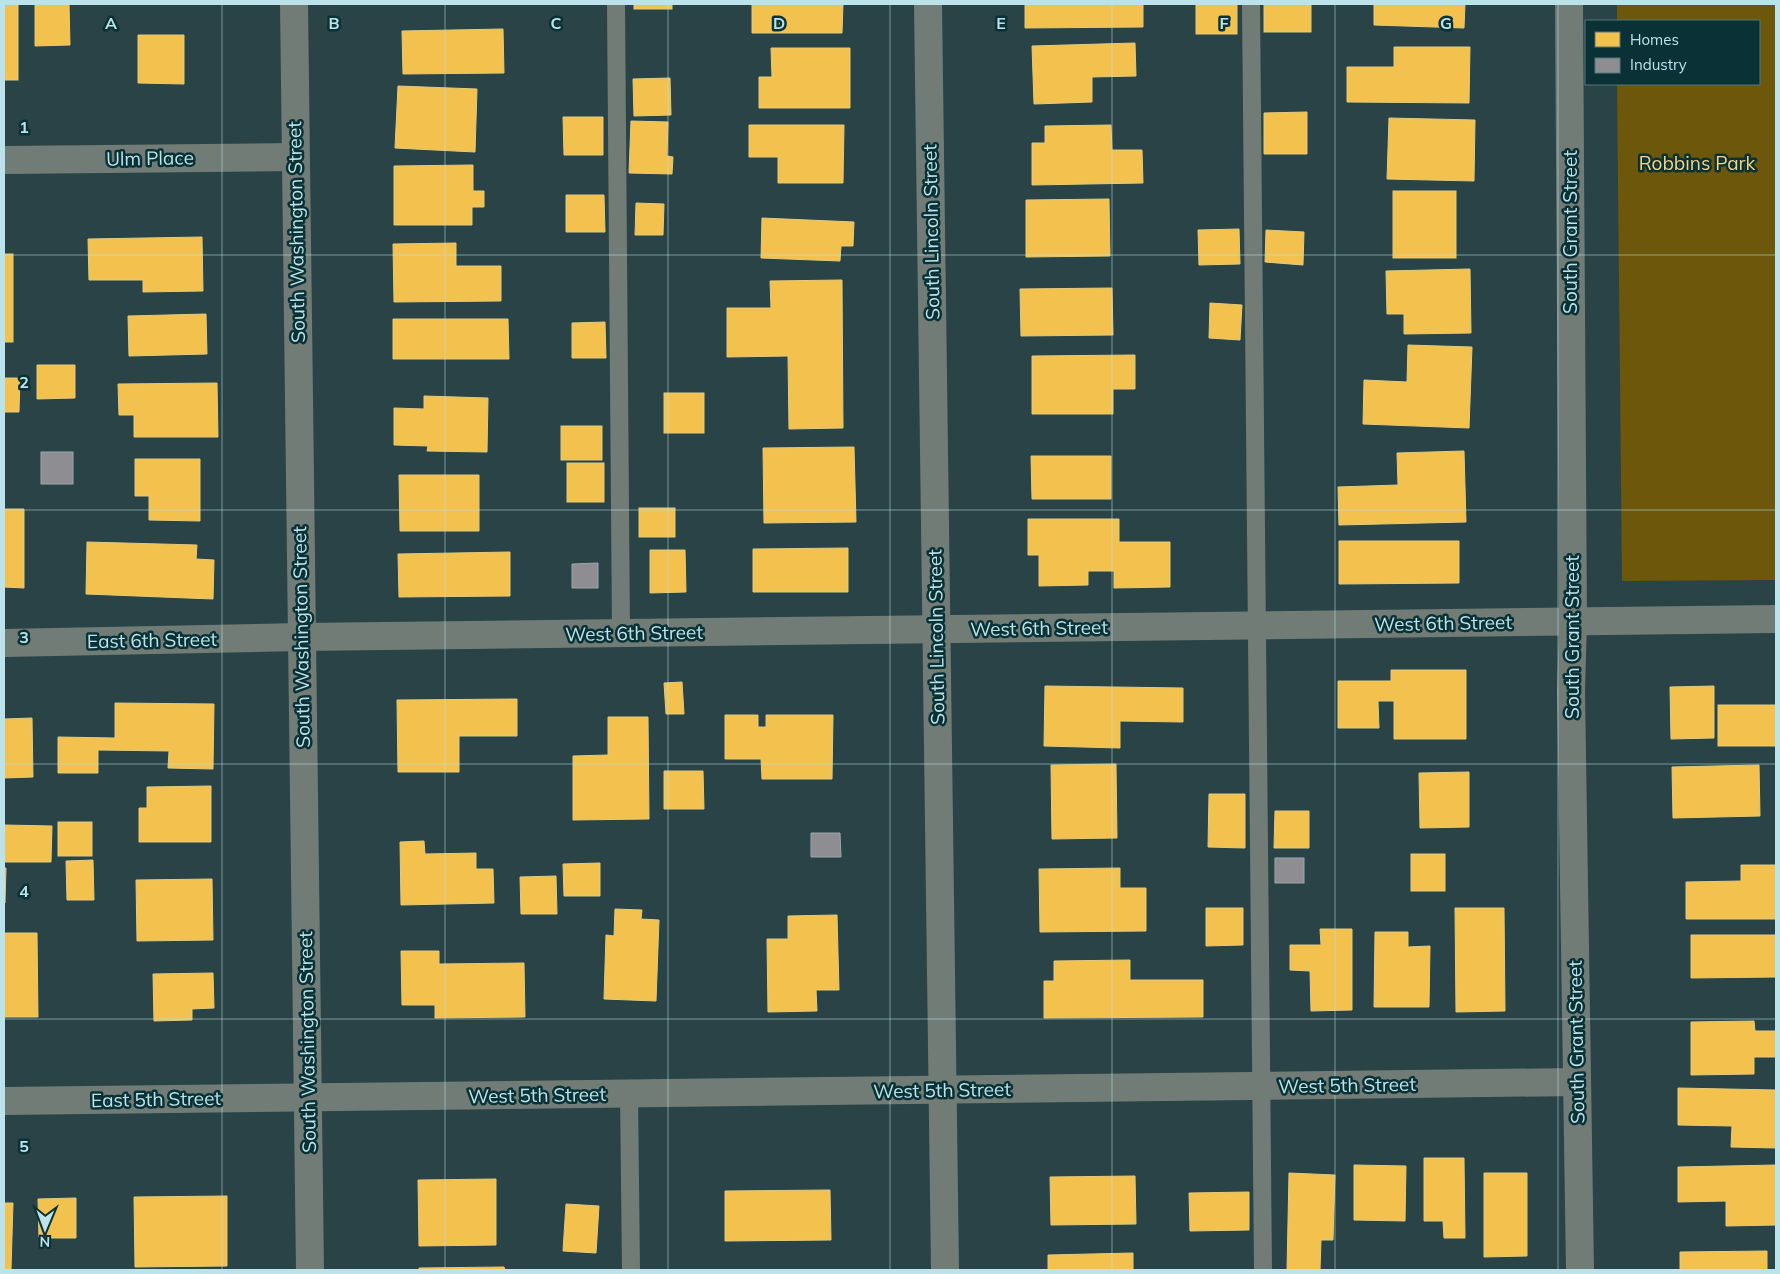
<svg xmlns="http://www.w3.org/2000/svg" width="1780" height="1274" font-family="Mulish,sans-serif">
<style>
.green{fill:#6c570a}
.homes{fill:#f2c14e;stroke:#e2cb7c}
.industry{fill:#8d8d92;stroke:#9ba7ac}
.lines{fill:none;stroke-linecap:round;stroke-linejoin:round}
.service{stroke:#727c76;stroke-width:18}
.minor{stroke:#727c76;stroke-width:28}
.tertiary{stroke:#727c76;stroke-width:28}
.grid{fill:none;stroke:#bbe3e9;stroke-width:1;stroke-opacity:0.55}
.labels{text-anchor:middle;stroke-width:5;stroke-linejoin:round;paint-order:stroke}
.street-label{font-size:19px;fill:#bbe3e9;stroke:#0a3135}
.park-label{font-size:19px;fill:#f6d384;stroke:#0a3135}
.grid-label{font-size:16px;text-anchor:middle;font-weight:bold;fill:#bbe3e9;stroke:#0a3135;stroke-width:5;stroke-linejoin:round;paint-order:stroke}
</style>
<rect width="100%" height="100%" fill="#294346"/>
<polygon class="green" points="1617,4 1776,4 1776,580 1622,581 1617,84 1759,84 1759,21 1617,21"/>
<g class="homes">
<rect x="4" y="4" width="14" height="76"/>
<polygon points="35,4 69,4 70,45 35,46"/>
<rect x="634" y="4" width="38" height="5"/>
<polygon points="752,4 843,4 842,33 752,33"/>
<polygon points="1025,4 1143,4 1143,27 1025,28"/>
<rect x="1196" y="4" width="41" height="30"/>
<rect x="1264" y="4" width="47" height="28"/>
<polygon points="1374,4 1465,4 1464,28 1374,25"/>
<polygon points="503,29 504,73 403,74 402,31"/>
<polygon points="138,35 184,35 184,84 138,83"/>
<polygon points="1135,43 1136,76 1092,77 1092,102 1034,104 1032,46"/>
<polygon points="1394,47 1470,47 1469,103 1347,102 1347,67 1394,67"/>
<polygon points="771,48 850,48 850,108 759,108 759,77 772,77"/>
<polygon points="670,78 671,115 634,116 633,79"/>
<polygon points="398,86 477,89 475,152 395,148"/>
<polygon points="1307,112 1307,154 1264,154 1264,113"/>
<polygon points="563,117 603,117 603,155 564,155"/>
<polygon points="1389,118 1475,120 1474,181 1387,179"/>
<polygon points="631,121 668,122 667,156 673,157 672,174 629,173"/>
<polygon points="749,125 844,125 843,183 778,183 778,157 749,157"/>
<polygon points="1111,125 1112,150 1142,150 1143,183 1032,185 1032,143 1045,143 1045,126"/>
<polygon points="473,165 473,191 484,191 484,207 472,207 472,225 394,225 394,166"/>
<rect x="1393" y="191" width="63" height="67"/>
<polygon points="566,195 604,195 605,232 566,232"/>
<polygon points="1109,199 1110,256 1026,257 1026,200"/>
<polygon points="636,203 664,204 663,235 635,235"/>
<polygon points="762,218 854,222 853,246 841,246 840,261 761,258"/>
<polygon points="1239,229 1240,264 1199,265 1198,230"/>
<polygon points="1266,230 1304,232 1303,265 1265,262"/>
<polygon points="202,237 203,291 143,292 143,280 89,280 88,239"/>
<polygon points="456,243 456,266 501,266 501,301 394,302 393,244"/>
<rect x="4" y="254" width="9" height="88"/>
<polygon points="1470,269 1471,333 1404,334 1404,314 1387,314 1386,271"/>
<polygon points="842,280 843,428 789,429 788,356 727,357 727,308 771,308 770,281"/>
<polygon points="1112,288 1113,335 1021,336 1020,289"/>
<polygon points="1210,303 1242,305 1240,340 1209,338"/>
<polygon points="206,314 207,354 129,356 128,316"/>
<polygon points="393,319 508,319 509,359 393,359"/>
<polygon points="605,322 606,358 572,358 572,323"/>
<polygon points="1408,345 1472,347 1469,428 1363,424 1364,380 1407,382"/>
<polygon points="1135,355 1135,389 1113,389 1113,414 1032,414 1032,356"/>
<polygon points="37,365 75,365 75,398 37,399"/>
<polygon points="4,378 20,378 19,412 4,412"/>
<polygon points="217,383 218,437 134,437 134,415 119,415 118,384"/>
<rect x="664" y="393" width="40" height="40"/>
<polygon points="424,396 488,398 487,452 427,451 428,446 394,445 394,408 424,409"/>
<rect x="561" y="426" width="41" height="34"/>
<polygon points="854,447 856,522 764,523 763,448"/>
<polygon points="1464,451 1466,522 1339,525 1338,487 1398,485 1397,453"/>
<polygon points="1031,456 1111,456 1111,499 1032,499"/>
<polygon points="135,459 200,459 200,521 149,520 149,496 135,496"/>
<rect x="567" y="463" width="37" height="39"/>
<polygon points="399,475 479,475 479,531 400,531"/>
<rect x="639" y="508" width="36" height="29"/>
<polygon points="4,509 24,509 24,588 4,587"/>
<polygon points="1028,519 1119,519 1119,542 1170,542 1170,587 1114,588 1114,571 1088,571 1088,585 1039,586 1039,555 1028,555"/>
<polygon points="1339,541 1459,541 1459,583 1339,584"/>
<polygon points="87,542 197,545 196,559 214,560 213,599 86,594"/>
<polygon points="848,548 848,592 753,592 753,549"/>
<polygon points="650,550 685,550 686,592 650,593"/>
<polygon points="510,552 510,596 399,597 398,554"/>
<polygon points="1391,670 1466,670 1466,739 1394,739 1394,701 1378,701 1379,728 1338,728 1338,681 1391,681"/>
<polygon points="682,682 684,714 666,714 664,683"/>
<polygon points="1045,686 1183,688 1183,722 1120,721 1120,748 1044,746"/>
<polygon points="1714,686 1714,738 1671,739 1670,687"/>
<polygon points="517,699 517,736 459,736 459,772 398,772 397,700"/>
<polygon points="115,703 214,704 213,769 168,768 169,751 98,750 98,773 58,773 58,737 115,738"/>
<rect x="1718" y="705" width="58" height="41"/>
<polygon points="725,715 758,715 758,727 766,727 766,715 833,715 832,779 762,779 761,759 725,759"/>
<polygon points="608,717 648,717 649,819 573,820 573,756 608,755"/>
<polygon points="32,718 33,777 4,778 4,719"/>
<polygon points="1116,764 1117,838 1052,839 1051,765"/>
<polygon points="1759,765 1760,816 1673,818 1672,767"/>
<polygon points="664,771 703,771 704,809 664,809"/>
<polygon points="1469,772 1469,827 1420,828 1419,773"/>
<polygon points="211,786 211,842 139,842 139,808 147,808 147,787"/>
<polygon points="1209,794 1245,794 1245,848 1208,847"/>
<polygon points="1275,811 1309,811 1309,848 1274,848"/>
<rect x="58" y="822" width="34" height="34"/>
<polygon points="5,825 52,826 51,862 5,862"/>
<polygon points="424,841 425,854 476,853 476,869 493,869 494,903 401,905 400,842"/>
<rect x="1411" y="854" width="34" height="37"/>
<polygon points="93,860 94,900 67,900 66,861"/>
<polygon points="600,863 600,896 564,896 563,864"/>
<polygon points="1741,865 1776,865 1776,919 1686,919 1686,882 1741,881"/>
<polygon points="4,868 6,868 5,903 4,903"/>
<polygon points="1120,868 1120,888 1146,888 1146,931 1040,932 1039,869"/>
<polygon points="556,876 557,914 521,914 520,877"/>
<polygon points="212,879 213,940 137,941 136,880"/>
<polygon points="1206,908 1243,908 1243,945 1206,946"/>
<polygon points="1455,908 1504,908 1505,1011 1456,1012"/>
<polygon points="615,909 642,910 641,919 659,920 656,1001 604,999 606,935 614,936"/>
<polygon points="837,915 839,990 816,990 817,1011 768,1012 767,939 788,939 788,916"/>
<polygon points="1320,929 1352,929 1352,1010 1311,1011 1310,971 1290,970 1290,945 1321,945"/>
<polygon points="1375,932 1408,932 1408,947 1430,946 1429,1007 1374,1007"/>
<polygon points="4,933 37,933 38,1017 4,1017"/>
<polygon points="1691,935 1776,935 1776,977 1691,978"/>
<polygon points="401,951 439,951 439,964 524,963 525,1017 435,1018 435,1005 402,1005"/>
<polygon points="1130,960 1130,980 1203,980 1203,1017 1044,1018 1044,981 1054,981 1054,961"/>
<polygon points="213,973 214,1008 192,1009 192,1020 154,1021 153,974"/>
<polygon points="1754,1021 1755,1031 1776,1031 1776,1057 1754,1057 1754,1074 1691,1075 1691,1022"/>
<polygon points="1678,1088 1776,1090 1776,1148 1731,1147 1732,1126 1678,1125"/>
<polygon points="1424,1158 1464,1158 1465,1238 1444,1238 1443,1221 1424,1221"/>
<polygon points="1354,1165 1406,1166 1405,1221 1354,1220"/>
<polygon points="1776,1165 1776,1225 1726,1226 1726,1201 1678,1202 1678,1167"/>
<polygon points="1289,1173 1335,1175 1333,1240 1321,1240 1320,1270 1287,1270"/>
<polygon points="1484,1173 1527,1173 1527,1256 1484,1257"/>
<polygon points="1135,1176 1136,1224 1051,1225 1050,1177"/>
<polygon points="496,1179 496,1245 419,1246 418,1180"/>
<polygon points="830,1190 831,1240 725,1241 725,1191"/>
<polygon points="1249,1192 1249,1230 1190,1231 1189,1193"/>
<polygon points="227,1196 227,1266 135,1267 134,1197"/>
<polygon points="76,1198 76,1238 39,1238 38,1199"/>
<polygon points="4,1203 13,1203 11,1270 4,1270"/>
<polygon points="566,1204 599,1206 596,1253 563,1251"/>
<polygon points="1767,1251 1767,1270 1680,1270 1680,1252"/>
<polygon points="1133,1253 1133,1270 1048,1270 1048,1255"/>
<polygon points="504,1267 505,1270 419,1270 419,1268"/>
</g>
<g class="industry">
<rect x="41" y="452" width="32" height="32"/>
<polygon points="598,563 598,588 572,588 572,564"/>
<polygon points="811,833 840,833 841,857 811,857"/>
<rect x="1275" y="858" width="29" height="25"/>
</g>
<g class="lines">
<g class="service">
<polyline points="616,4 621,633"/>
<polyline points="1251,4 1263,1270"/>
<polyline points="629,1093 631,1270"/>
</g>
<g class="minor">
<polyline points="294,4 310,1270"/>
<polyline points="928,4 945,1270"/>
<polyline points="1569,4 1573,621 1571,691 1580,1270"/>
<polyline points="4,160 295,157"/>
<polyline points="4,1101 1577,1082"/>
</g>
<polyline class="tertiary" points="4,643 301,637 1776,619"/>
</g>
<path class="grid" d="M 222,4 L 222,1270M 445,4 L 445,1270M 668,4 L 668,1270M 890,4 L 890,1270M 1112,4 L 1112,1270M 1335,4 L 1335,1270M 1558,4 L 1558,1270M 4,255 L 1776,255M 4,510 L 1776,510M 4,764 L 1776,764M 4,1019 L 1776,1019"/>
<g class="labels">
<g class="street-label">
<text transform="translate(150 158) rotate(-1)" y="7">Ulm Place</text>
<text transform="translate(296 232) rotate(-91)" y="7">South Washington Street</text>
<text transform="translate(931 232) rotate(-91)" y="7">South Lincoln Street</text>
<text transform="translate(1570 232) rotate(-90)" y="7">South Grant Street</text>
<text transform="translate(1443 623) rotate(-1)" y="7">West 6th Street</text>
<text transform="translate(1039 628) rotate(-1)" y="7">West 6th Street</text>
<text transform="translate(634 633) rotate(-1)" y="7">West 6th Street</text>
<text transform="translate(301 637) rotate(-91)" y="7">South Washington Street</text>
<text transform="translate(936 637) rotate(-91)" y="7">South Lincoln Street</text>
<text transform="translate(1572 637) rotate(-90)" y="7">South Grant Street</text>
<text transform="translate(152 640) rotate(-1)" y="7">East 6th Street</text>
<text transform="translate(307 1042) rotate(-91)" y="7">South Washington Street</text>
<text transform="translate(1576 1042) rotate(-91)" y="7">South Grant Street</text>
<text transform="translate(1347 1085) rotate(-1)" y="7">West 5th Street</text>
<text transform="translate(942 1090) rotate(-1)" y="7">West 5th Street</text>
<text transform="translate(537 1095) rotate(-1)" y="7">West 5th Street</text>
<text transform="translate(156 1099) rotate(-1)" y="7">East 5th Street</text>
</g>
<g class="park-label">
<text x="1697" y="170">Robbins Park</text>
</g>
</g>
<g class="grid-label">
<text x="111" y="29">A</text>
<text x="334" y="29">B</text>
<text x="556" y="29">C</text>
<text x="779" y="29">D</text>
<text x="1001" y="29">E</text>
<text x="1224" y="29">F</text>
<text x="1446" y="29">G</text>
<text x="24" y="133">1</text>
<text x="24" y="388">2</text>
<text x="24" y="643">3</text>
<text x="24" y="897">4</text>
<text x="24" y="1152">5</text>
</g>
<rect width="1780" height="1274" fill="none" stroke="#bbe3e9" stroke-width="10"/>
<rect x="1585" y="20" width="175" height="65" fill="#0a3135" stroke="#51787d"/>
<rect x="1595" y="32" width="25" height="15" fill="#f2c14e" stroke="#51787d"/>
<text x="1630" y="45" font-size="15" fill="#bbe3e9">Homes</text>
<rect x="1595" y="58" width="25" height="15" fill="#8d8d92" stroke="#51787d"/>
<text x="1630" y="70" font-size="15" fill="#bbe3e9">Industry</text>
<g transform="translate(45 1229) rotate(181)" stroke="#0a3135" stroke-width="4" paint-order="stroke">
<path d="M0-4L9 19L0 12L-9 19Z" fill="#bbe3e9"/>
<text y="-8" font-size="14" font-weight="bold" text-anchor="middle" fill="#bbe3e9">N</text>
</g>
</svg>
